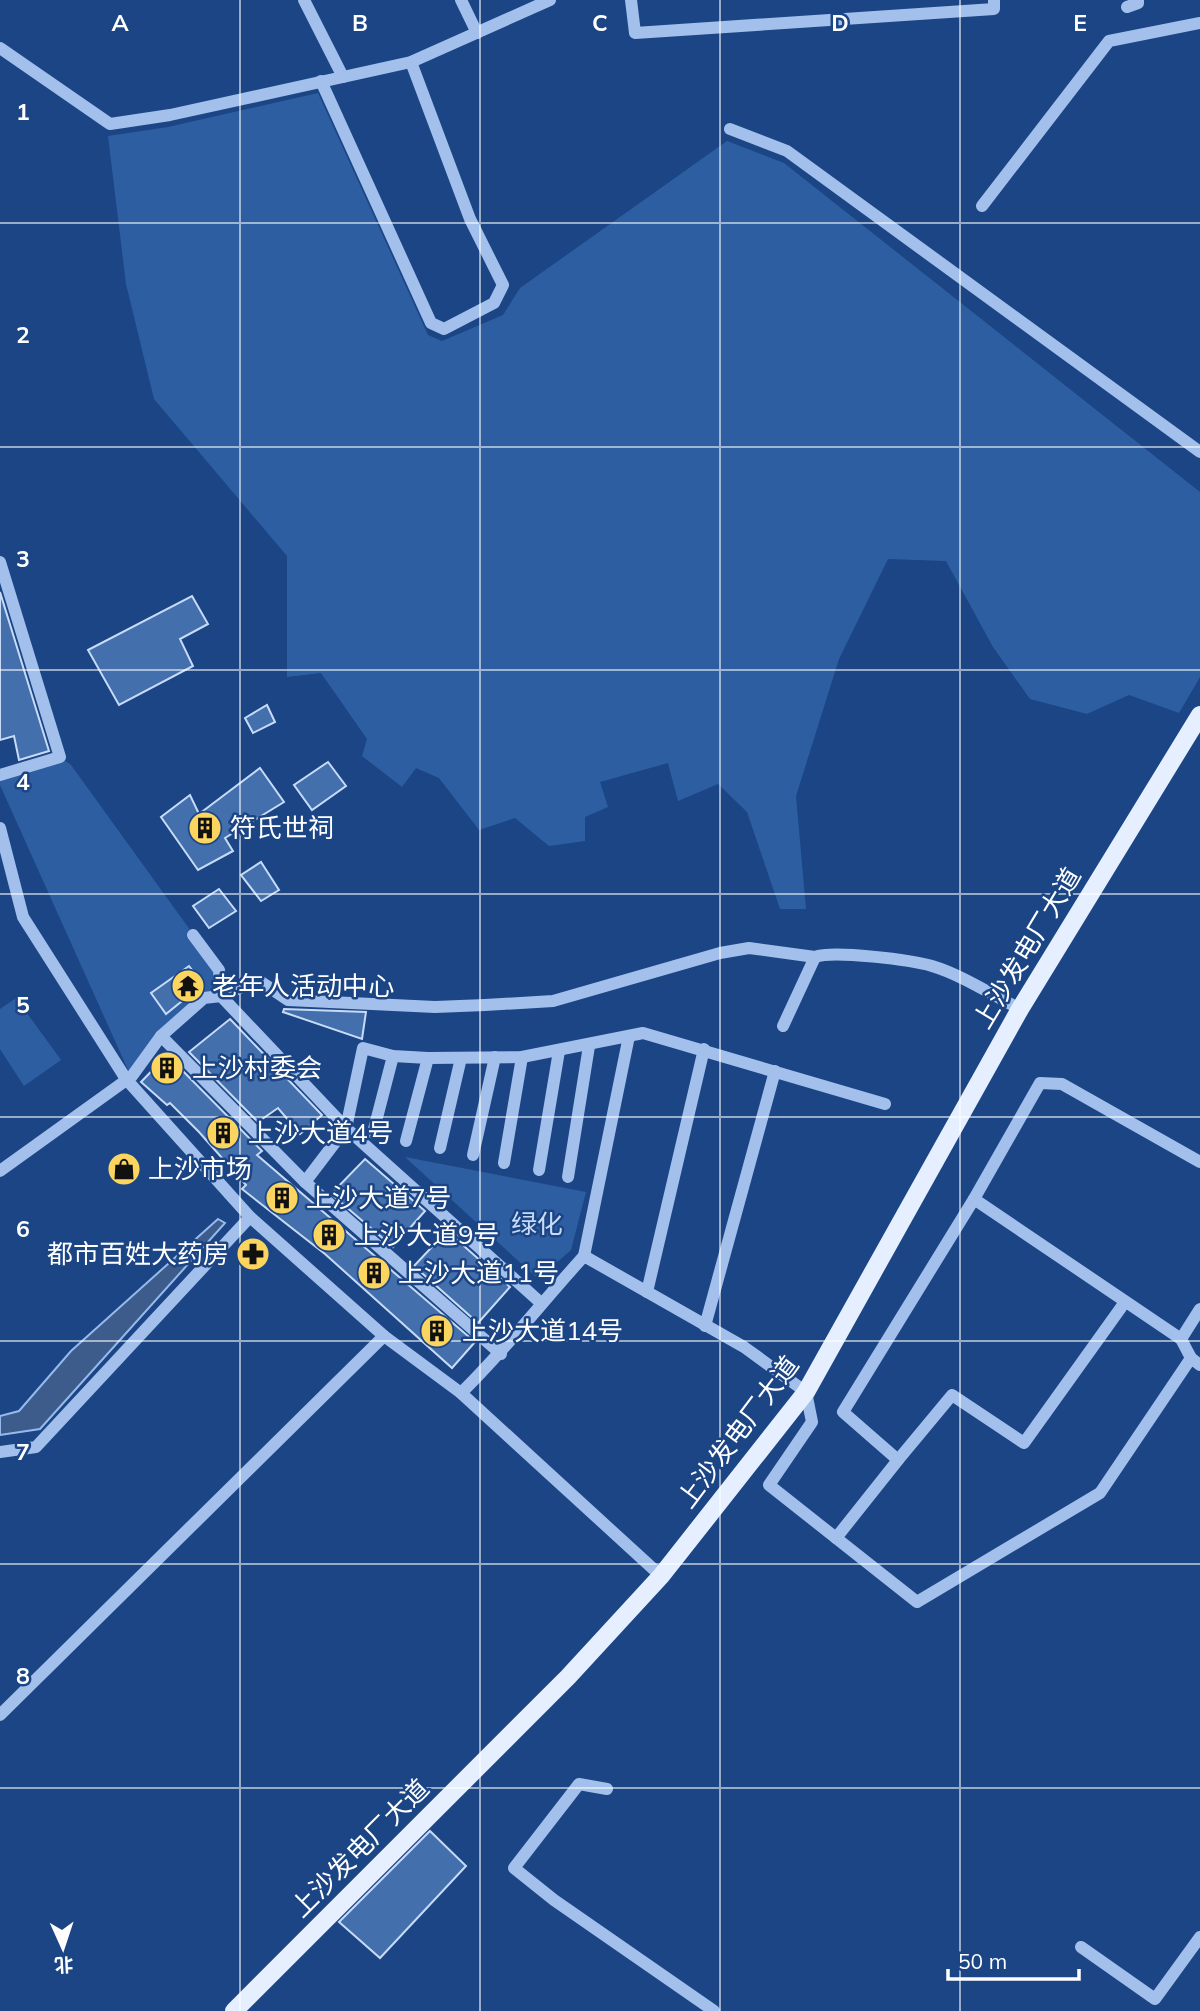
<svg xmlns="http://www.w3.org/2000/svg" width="1200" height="2011" font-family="Mulish,'Noto Sans SC',sans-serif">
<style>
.green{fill:#2e5ea2}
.water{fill:#3d5c8b;stroke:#95baed;stroke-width:2}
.building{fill:#446fad;stroke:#c7dbf8;stroke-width:2}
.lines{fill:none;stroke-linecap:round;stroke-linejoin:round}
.minor{stroke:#a2c0eb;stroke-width:12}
.major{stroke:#e6efff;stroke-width:18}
.grid{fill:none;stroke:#fff;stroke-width:2;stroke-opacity:0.55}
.labels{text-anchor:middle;stroke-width:5;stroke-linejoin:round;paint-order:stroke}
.poi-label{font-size:26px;fill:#fff;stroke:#1b4584;text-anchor:start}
.street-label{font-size:26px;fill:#fff;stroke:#1b4584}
.park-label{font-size:26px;fill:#c7dbf8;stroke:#1b4584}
.grid-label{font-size:23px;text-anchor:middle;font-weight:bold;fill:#fff;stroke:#1b4584;stroke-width:5;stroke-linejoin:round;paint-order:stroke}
</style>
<rect width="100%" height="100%" fill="#1b4584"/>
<g class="green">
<polygon points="318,93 428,335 442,341 503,315 520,288 727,141 784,163 1200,492 1200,677 1179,713 1129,695 1087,714 1030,699 993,647 946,561 888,559 839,659 796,796 806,909 780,909 747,812 718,784 678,801 668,763 600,782 608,807 585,817 585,841 549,846 515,818 479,830 439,778 416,768 402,787 362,756 367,739 321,673 287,677 287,556 154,399 126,284 108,136 168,127"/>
<polygon points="60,757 71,765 219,970 221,996 203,998 129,1072 0,785 0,776"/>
<polygon points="16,998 61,1060 24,1086 0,1049 0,1009"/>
<polygon points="405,1157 586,1192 571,1250 538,1279"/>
</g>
<polygon class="water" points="218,1219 225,1223 40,1429 0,1435 0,1416 19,1411 71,1351"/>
<g class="building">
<polygon points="0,592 49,751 19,760 14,736 0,740"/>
<polygon points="192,596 208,624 180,639 193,666 119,705 88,650"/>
<polygon points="267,705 275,722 253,733 245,718"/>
<polygon points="328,762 346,786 312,810 294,785"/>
<polygon points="260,768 284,802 225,838 233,851 198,870 161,817 190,795 199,814"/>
<polygon points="261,862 279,890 261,901 241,875"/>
<polygon points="219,889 236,911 209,928 193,906"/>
<polygon points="189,966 203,984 166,1014 151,993"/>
<polygon points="284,1009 366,1012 362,1039 283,1012"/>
<polygon points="230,1019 322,1115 300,1134 278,1108 258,1122 189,1052"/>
<polygon points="167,1055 262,1151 257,1155 475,1342 452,1368 325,1254 242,1189 246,1185 199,1132 170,1103 167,1105 141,1082"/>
<polygon points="365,1159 425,1211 393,1247 331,1194"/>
<polygon points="447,1231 510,1287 478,1323 414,1266"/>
<polygon points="430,1831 466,1866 380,1958 339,1922"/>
</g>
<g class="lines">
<g class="minor">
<polyline points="304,0 343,77"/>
<polyline points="461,0 477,33"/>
<polyline points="631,0 635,33 994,9 994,0"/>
<polyline points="1127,7 1138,3 1138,0"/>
<polyline points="0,48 110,124 170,115 411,62 550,0"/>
<polyline points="321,81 431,323 444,329 494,303 503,285 470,219 411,62"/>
<polyline points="730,129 787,151 1200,452"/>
<polyline points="982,206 1109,41 1200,23"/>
<polyline points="0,562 60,757 0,775"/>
<polyline points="0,828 23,917 126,1079 250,1217 384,1336 461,1393 661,1576"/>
<polyline points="193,935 219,970 221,996 346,1128 541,1303"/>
<polyline points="783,1026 815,957"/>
<polyline points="161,1036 305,1182 501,1354"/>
<polyline points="373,1133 393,1056"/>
<polyline points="406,1141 428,1058"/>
<polyline points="440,1148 461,1058"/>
<polyline points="473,1155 495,1057"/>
<polyline points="504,1163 522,1057"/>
<polyline points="539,1170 559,1051"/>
<path d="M 0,1171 L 132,1076 L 161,1036 L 204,998 L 221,996 L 258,980 L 288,1000 L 435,1007 L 485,1005 L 553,1001 L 720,953 L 749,948 L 815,957 C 833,950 912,960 932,966 C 962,975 992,995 1020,1009"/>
<polyline points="568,1177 589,1046"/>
<polyline points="305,1182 346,1128 363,1048 393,1056 428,1058 522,1057 643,1033 885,1104"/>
<polyline points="974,1199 1040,1083 1062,1084 1200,1162"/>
<polyline points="584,1256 629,1036"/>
<polyline points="647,1292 704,1049"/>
<polyline points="1125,1302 1024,1443 952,1395 898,1460 843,1412 974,1199 1181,1339 1191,1358"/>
<polyline points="705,1326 775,1071"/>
<polyline points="1181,1339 1200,1309"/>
<path d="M 461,1393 C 505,1350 543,1301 584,1256 L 744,1347 L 806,1392 L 812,1422 L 769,1485 L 917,1602 L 1100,1493 L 1191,1358 L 1200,1365"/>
<polyline points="0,1452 36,1447 250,1217"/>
<polyline points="836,1538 898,1460"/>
<polyline points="0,1715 384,1336"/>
<polyline points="607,1789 579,1784 514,1868 554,1900 714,2011"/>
<polyline points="1081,1947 1155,1999 1200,1937"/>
</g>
<polyline class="major" points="234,2011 568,1677 661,1576 806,1392 1020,1009 1200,715"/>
</g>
<path class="grid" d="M 240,0 L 240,2011M 480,0 L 480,2011M 720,0 L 720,2011M 960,0 L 960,2011M 0,223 L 1200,223M 0,447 L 1200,447M 0,670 L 1200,670M 0,894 L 1200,894M 0,1117 L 1200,1117M 0,1341 L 1200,1341M 0,1564 L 1200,1564M 0,1788 L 1200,1788"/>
<defs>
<symbol id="building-disc" viewBox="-11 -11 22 22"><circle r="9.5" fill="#fcd55f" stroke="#1b4584"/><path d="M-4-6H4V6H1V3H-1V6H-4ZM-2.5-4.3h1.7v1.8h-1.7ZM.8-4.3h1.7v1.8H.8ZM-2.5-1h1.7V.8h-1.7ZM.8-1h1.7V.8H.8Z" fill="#111"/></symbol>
<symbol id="temple-disc" viewBox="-11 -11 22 22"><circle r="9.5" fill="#fcd55f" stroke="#1b4584"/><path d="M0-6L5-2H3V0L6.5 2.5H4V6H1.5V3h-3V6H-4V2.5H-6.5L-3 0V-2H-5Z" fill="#111"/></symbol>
<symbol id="shop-disc" viewBox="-11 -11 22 22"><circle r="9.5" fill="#fcd55f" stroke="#1b4584"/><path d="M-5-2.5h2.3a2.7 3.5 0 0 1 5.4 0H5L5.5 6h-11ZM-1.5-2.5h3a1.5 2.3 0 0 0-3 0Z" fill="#111"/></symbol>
<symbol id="pharmacy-disc" viewBox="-11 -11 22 22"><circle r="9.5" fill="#fcd55f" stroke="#1b4584"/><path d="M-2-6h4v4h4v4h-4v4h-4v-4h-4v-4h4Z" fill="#111"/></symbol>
</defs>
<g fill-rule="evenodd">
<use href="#building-disc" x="186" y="809" width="38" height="38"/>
<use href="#temple-disc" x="169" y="967" width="38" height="38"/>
<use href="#building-disc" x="148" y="1049" width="38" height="38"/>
<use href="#building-disc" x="204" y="1114" width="38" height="38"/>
<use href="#shop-disc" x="105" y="1150" width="38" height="38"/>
<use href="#building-disc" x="263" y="1179" width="38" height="38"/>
<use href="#building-disc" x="310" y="1216" width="38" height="38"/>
<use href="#pharmacy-disc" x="234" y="1235" width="38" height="38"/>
<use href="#building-disc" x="355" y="1254" width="38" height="38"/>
<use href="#building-disc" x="418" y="1312" width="38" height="38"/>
</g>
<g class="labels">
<g class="poi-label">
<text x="230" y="837">符氏世祠</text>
<text x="212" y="995">老年人活动中心</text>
<text x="192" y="1077">上沙村委会</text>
<text x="248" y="1142">上沙大道4号</text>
<text x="148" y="1178">上沙市场</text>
<text x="306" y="1207">上沙大道7号</text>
<text x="354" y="1244">上沙大道9号</text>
<text x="229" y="1263" text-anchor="end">都市百姓大药房</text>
<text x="398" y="1282">上沙大道11号</text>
<text x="462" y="1340">上沙大道14号</text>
</g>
<g class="street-label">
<text transform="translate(1027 948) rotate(-59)" y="9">上沙发电厂大道</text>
<text transform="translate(738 1432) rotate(-53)" y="9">上沙发电厂大道</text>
<text transform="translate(360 1848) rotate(-45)" y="9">上沙发电厂大道</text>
</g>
<g class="park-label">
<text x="537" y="1233">绿化</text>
</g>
</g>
<g class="grid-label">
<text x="120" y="31">A</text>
<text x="360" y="31">B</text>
<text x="600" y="31">C</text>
<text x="840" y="31">D</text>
<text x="1080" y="31">E</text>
<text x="23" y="120">1</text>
<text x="23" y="343">2</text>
<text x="23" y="567">3</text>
<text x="23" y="790">4</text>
<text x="23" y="1013">5</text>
<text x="23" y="1237">6</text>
<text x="23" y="1460">7</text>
<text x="23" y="1684">8</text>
</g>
<g transform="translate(63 1948) rotate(177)" stroke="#1b4584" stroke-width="5" paint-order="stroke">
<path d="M0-5L12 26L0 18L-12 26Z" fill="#ffffff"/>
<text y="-10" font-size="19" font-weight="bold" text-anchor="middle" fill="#ffffff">北</text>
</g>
<path d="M948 1969v10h131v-10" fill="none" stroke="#ffffff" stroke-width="3.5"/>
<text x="958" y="1969" font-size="21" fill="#ffffff" stroke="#1b4584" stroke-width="5" paint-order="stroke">50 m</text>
</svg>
